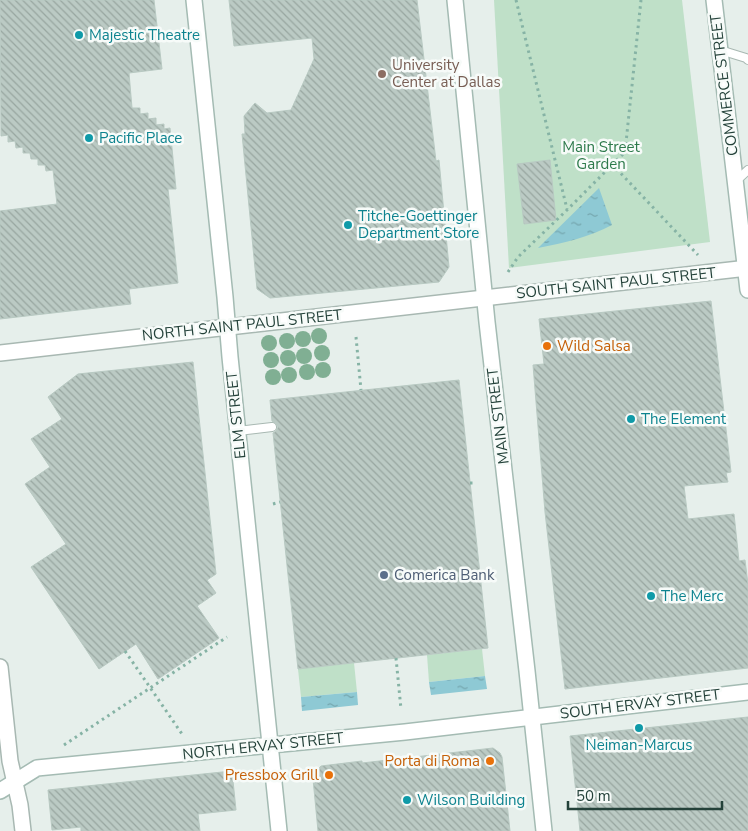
<svg xmlns="http://www.w3.org/2000/svg" width="748" height="831" font-family="'Nunito Sans',sans-serif">
<style>
.green{fill:#bfe0c8}
.water{fill:url(#water-ripples)}
.building{fill:url(#building-back-hatch);stroke:#b8c9c2}
.lines{fill:none;stroke-linecap:round;stroke-linejoin:round}
.service-casing{stroke:#a8b8b2;stroke-width:10}
.minor-casing{stroke:#a8b8b2;stroke-width:18}
.tertiary-casing{stroke:#a8b8b2;stroke-width:18}
.secondary-casing{stroke:#a4bbb3;stroke-width:18}
.path{stroke:#86b3a5;stroke-width:3;stroke-dasharray:2.5 4;stroke-linecap:butt}
.service{stroke:#fff;stroke-width:8}
.minor{stroke:#fff;stroke-width:15}
.tertiary{stroke:#fff;stroke-width:15}
.secondary{stroke:#fff;stroke-width:15}
.tree{fill:#80af93}
.culture-dot{fill:#0f9aa8;stroke:#f7fbf9;stroke-width:2}
.education-dot{fill:#8d6e63;stroke:#f7fbf9;stroke-width:2}
.food-dot{fill:#e8710a;stroke:#f7fbf9;stroke-width:2}
.service-dot{fill:#5c6f8a;stroke:#f7fbf9;stroke-width:2}
.labels{text-anchor:middle;stroke-width:5;stroke-linejoin:round;paint-order:stroke}
.culture-label{font-size:15px;fill:#0d838f;stroke:#f7fbf9;text-anchor:start}
.education-label{font-size:15px;fill:#785e54;stroke:#f7fbf9;text-anchor:start}
.street-label{font-size:15px;fill:#24423a;stroke:#f7fbf9}
.park-label{font-size:15px;fill:#2d7a4b;stroke:#f7fbf9}
.food-label{font-size:15px;fill:#c56008;stroke:#f7fbf9;text-anchor:end}
.service-label{font-size:15px;fill:#4e5e75;stroke:#f7fbf9;text-anchor:start}
</style>
<defs>
<pattern id="water-ripples" width="26" height="14" patternUnits="userSpaceOnUse" patternTransform="scale(1.25)"><rect width="26" height="14" fill="#8ec9d4"/><path d="M2 4q2-2 4 0t4 0M15 11q2-2 4 0t4 0" fill="none" stroke="#74a5ad"/></pattern>
<pattern id="building-back-hatch" width="6" height="6" patternUnits="userSpaceOnUse" patternTransform="scale(1.25)"><rect width="6" height="6" fill="#bbcac4"/><path d="M-1 5l2 2M0 0l6 6M5-1l2 2" fill="none" stroke="#98a6a0"/></pattern>
</defs>
<rect width="100%" height="100%" fill="#e6efeb"/>
<g class="green">
<polygon points="494,0 682,0 710,242 509,268"/>
<polygon points="482,649 485,676 429,682 427,655"/>
<polygon points="354,663 357,692 301,697 298,669"/>
</g>
<g class="water">
<path d="M 599,188 L 612,225 C 589,237 564,243 538,248 Z"/>
<polygon points="485,676 487,689 431,695 429,682"/>
<polygon points="357,692 358,705 302,711 301,697"/>
</g>
<g class="building">
<polygon points="0,0 154,0 162,69 129,73 132,108 140,108 140,114 148,113 148,119 156,118 156,125 164,124 164,129 170,128 176,189 168,189 178,283 129,289 131,304 0,319 0,211 57,204 53,170 46,171 45,165 38,165 38,159 31,159 30,153 23,153 23,147 16,148 15,141 8,142 8,135 1,136"/>
<polygon points="229,0 417,0 436,161 439,160 449,267 439,282 270,298 257,289 242,134 245,134 244,116 255,103 267,113 291,110 314,59 312,38 234,46"/>
<polygon points="550,160 556,220 524,224 517,164"/>
<polygon points="711,301 731,472 726,473 728,482 684,486 688,519 734,514 739,561 745,560 748,584 748,668 565,689 545,512 533,365 544,364 539,319"/>
<polygon points="193,362 216,574 207,580 216,593 197,606 219,638 158,679 136,644 99,669 31,567 66,544 25,484 50,467 31,439 62,419 48,397 78,374"/>
<polygon points="459,380 488,648 298,669 273,433 276,431 278,427 276,423 272,421 270,400"/>
<polygon points="748,717 748,831 580,831 570,736"/>
<polygon points="493,748 500,753 502,757 510,831 318,831 313,779 314,774 321,766 362,761 362,763"/>
<polygon points="232,771 236,810 198,814 200,831 81,831 81,827 52,830 48,790"/>
</g>
<g class="lines">
<defs>
<g id="service">
<polyline points="720,50 746,58 748,60"/>
<polyline points="736,181 748,170"/>
<polyline points="238,431 272,427"/>
</g>
<polyline id="minor" points="0,667 10,761 20,805 23,831"/>
<polyline id="tertiary" points="0,353 748,268"/>
<g id="secondary">
<polyline points="194,0 225,297 230,357 279,831"/>
<polyline points="455,0 487,322 527,671 544,831"/>
<polyline points="714,0 748,290"/>
<polyline points="0,791 37,768 405,732 748,692"/>
</g>
</defs>
<use href="#service" class="service-casing"/>
<use href="#minor" class="minor-casing"/>
<use href="#tertiary" class="tertiary-casing"/>
<use href="#secondary" class="secondary-casing"/>
<g class="path">
<polyline points="516,0 567,209"/>
<polyline points="612,164 698,255"/>
<polyline points="508,272 518,257 567,210 625,152 641,0"/>
<polyline points="356,337 361,390"/>
<polyline points="470,483 473,483"/>
<polyline points="273,504 280,502"/>
<polyline points="125,651 182,734"/>
<polyline points="396,658 401,709"/>
<polyline points="64,745 227,637"/>
</g>
<use href="#service" class="service"/>
<use href="#minor" class="minor"/>
<use href="#tertiary" class="tertiary"/>
<use href="#secondary" class="secondary"/>
</g>
<g class="tree">
<circle cx="319" cy="336" r="8"/>
<circle cx="303" cy="339" r="8"/>
<circle cx="287" cy="341" r="8"/>
<circle cx="269" cy="343" r="8"/>
<circle cx="322" cy="353" r="8"/>
<circle cx="304" cy="356" r="8"/>
<circle cx="288" cy="358" r="8"/>
<circle cx="271" cy="360" r="8"/>
<circle cx="323" cy="370" r="8"/>
<circle cx="307" cy="372" r="8"/>
<circle cx="289" cy="375" r="8"/>
<circle cx="273" cy="377" r="8"/>
</g>
<g class="culture-dot">
<circle cx="79" cy="35" r="5"/>
<circle cx="89" cy="138" r="5"/>
<circle cx="348" cy="225" r="5"/>
<circle cx="631" cy="419" r="5"/>
<circle cx="651" cy="596" r="5"/>
<circle cx="639" cy="728" r="5"/>
<circle cx="407" cy="800" r="5"/>
</g>
<circle class="education-dot" cx="382" cy="74" r="5"/>
<g class="food-dot">
<circle cx="547" cy="346" r="5"/>
<circle cx="490" cy="761" r="5"/>
<circle cx="329" cy="775" r="5"/>
</g>
<circle class="service-dot" cx="384" cy="575" r="5"/>
<g class="labels">
<g class="culture-label">
<text x="89" y="40">Majestic Theatre</text>
<text x="99" y="143">Pacific Place</text>
<text x="358" y="221">Titche-Goettinger<tspan x="358" dy="17">Department Store</tspan></text>
<text x="641" y="424">The Element</text>
<text x="661" y="601">The Merc</text>
<text x="639" y="750" text-anchor="middle">Neiman-Marcus</text>
<text x="417" y="805">Wilson Building</text>
</g>
<g class="education-label">
<text x="392" y="70">University<tspan x="392" dy="17">Center at Dallas</tspan></text>
</g>
<g class="street-label">
<text transform="translate(724 85) rotate(-97)" y="5">COMMERCE STREET</text>
<text transform="translate(616 283) rotate(-6)" y="5">SOUTH SAINT PAUL STREET</text>
<text transform="translate(242 325) rotate(-6)" y="5">NORTH SAINT PAUL STREET</text>
<text transform="translate(236 415) rotate(-96)" y="5">ELM STREET</text>
<text transform="translate(498 416) rotate(-97)" y="5">MAIN STREET</text>
<text transform="translate(640 704) rotate(-7)" y="5">SOUTH ERVAY STREET</text>
<text transform="translate(263 746) rotate(-6)" y="5">NORTH ERVAY STREET</text>
</g>
<g class="park-label">
<text x="601" y="152">Main Street<tspan x="601" dy="17">Garden</tspan></text>
</g>
<g class="food-label">
<text x="557" y="351" text-anchor="start">Wild Salsa</text>
<text x="480" y="766">Porta di Roma</text>
<text x="319" y="780">Pressbox Grill</text>
</g>
<g class="service-label">
<text x="394" y="580">Comerica Bank</text>
</g>
</g>
<path d="M568 801v8h154v-8" fill="none" stroke="#24423a" stroke-width="2.5"/>
<text x="576" y="801" font-size="15" fill="#24423a" stroke="#f7fbf9" stroke-width="4" paint-order="stroke">50 m</text>
</svg>
